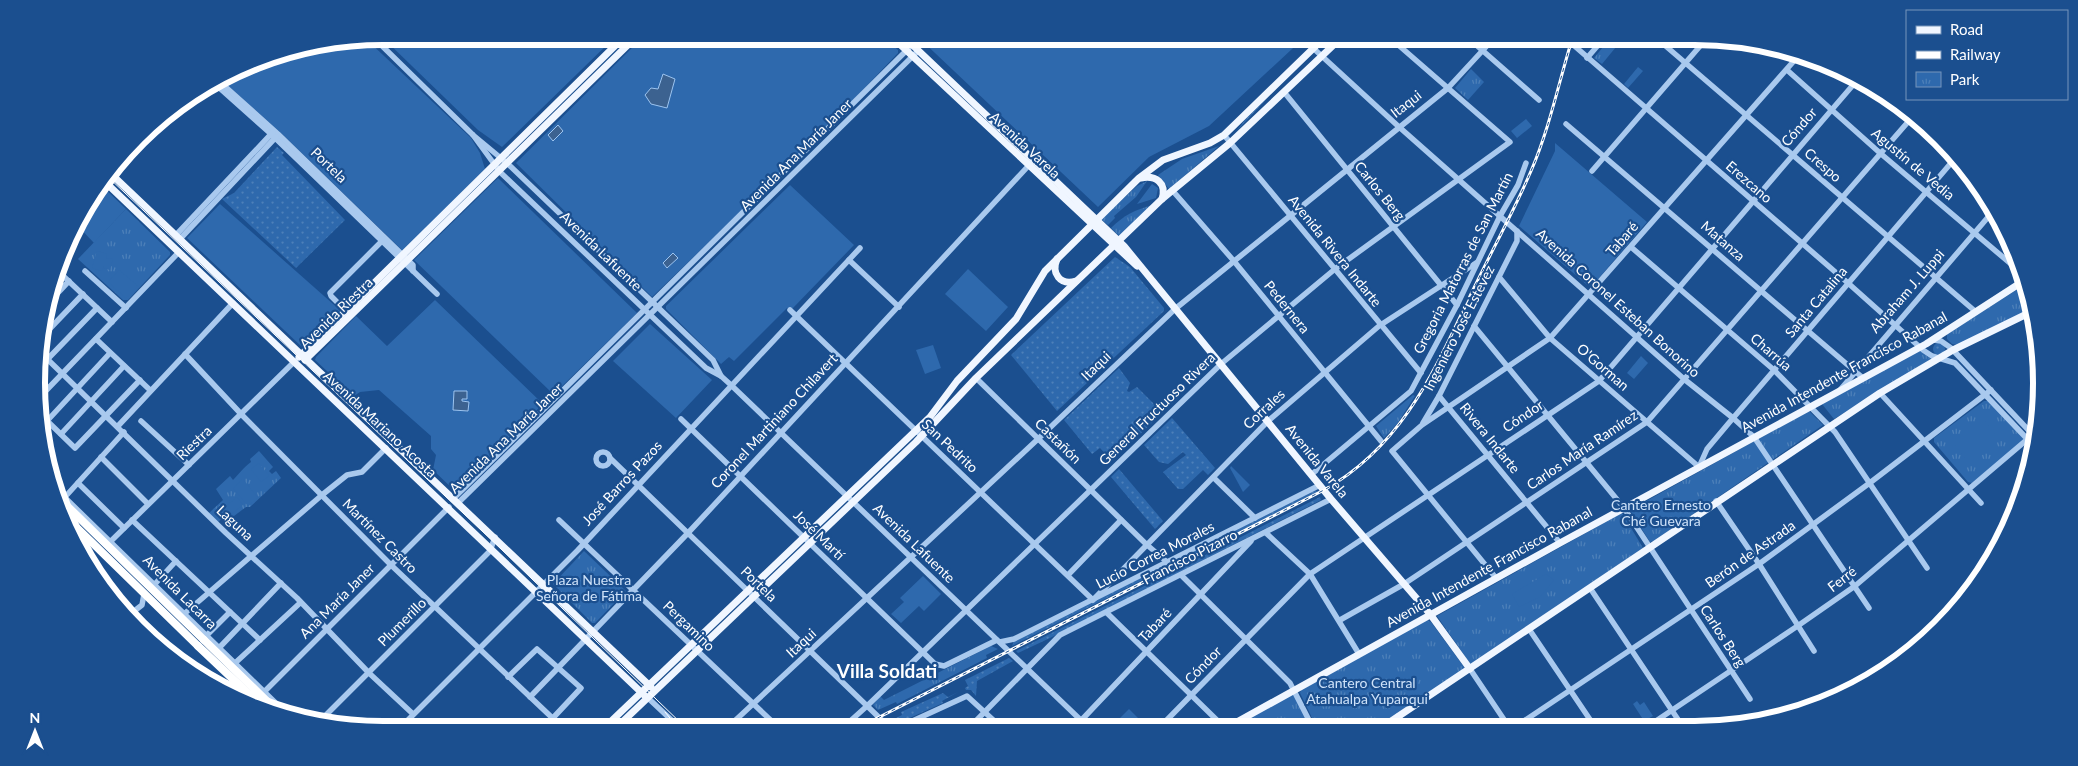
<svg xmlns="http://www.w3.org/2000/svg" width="2078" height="766" font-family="Lato,sans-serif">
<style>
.grass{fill:url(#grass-dots)}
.park{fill:url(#park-tufts)}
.pitch{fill:#2e69ad}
.water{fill:#3c6290;stroke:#9cc4f0}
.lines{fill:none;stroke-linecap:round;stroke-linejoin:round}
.minor{stroke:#a9c9ee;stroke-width:5.5}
.major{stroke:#f0f6ff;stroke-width:7}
.highway{stroke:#fff;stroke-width:8}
.tram{stroke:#fff;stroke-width:1}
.rail-casing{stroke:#fff;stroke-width:3}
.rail{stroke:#1b4f8f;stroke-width:1;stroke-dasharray:4;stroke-linecap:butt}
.highway-bridge{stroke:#fff;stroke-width:8}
.labels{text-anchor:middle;stroke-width:4.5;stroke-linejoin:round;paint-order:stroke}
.street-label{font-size:14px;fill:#fff;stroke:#1b4f8f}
.park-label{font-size:14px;fill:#cfe3fa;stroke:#1b4f8f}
.district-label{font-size:19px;font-weight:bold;fill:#fff;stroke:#1b4f8f}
.rim{fill:none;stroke:#fff;stroke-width:6}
</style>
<defs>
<pattern id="grass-dots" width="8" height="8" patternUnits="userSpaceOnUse" patternTransform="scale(1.25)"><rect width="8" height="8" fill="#2e69ad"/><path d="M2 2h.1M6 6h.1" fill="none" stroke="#4d80b9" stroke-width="1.8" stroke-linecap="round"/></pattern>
<pattern id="park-tufts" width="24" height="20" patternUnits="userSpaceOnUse" patternTransform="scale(1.25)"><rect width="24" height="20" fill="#2e69ad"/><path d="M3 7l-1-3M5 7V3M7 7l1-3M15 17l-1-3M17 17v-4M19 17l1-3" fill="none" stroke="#4d80b9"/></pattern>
</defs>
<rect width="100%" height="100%" fill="#1b4f8f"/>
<g class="grass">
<polygon points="1272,93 1235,133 1245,120"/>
<polygon points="277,147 284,153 282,155 345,220 296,268 222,199 234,193"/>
<polygon points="1115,257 1130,267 1164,308 1164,311 1057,411 1011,355"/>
<circle cx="1939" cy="349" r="6"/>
<polygon points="1119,368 1130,383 1127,391 1129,392 1137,387 1154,404 1158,404 1174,392 1181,395 1117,456 1112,452 1111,454 1115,458 1107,465 1106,463 1110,459 1100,448 1092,454 1064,420"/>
<polygon points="1172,418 1215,468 1208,475 1203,470 1183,489 1178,489 1163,472 1186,455 1183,452 1168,464 1159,462 1144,445"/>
<polygon points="1119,469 1163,521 1155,529 1111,477"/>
<polygon points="1316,490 1317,492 1012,646 1014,641"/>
<polygon points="1320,497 1321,500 1050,638 1018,653 1016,651"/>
<polygon points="1009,658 1013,661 977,681 976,696 971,690 966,690 965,688 968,686 965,680"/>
<polygon points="958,692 942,701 943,703 894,725 892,720 902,715 901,712 943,693 948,697"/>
</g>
<g class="park">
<polygon points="1612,36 1625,36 1602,64 1594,58"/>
<polygon points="1471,69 1484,82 1468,100 1455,88"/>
<polygon points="1219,146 1169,189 1158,175 1182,159"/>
<polygon points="1147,181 1136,197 1114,216 1115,218 1108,225 1101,219 1137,186"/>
<polygon points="1152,184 1158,188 1156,198 1137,204"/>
<path d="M 1152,205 L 1119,236 L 1111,228 C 1124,215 1135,210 1152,205 Z"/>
<polygon points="126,209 170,252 170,255 128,300 123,300 78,259"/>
<polygon points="2026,284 2032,308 1958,345 1952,344 1947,339 1947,334"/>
<polygon points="1919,350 1931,359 1834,419 1822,404"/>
<polygon points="1413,395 1415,396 1397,424 1384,438 1376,426"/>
<polygon points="1984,401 1989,401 2023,437 2023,442 1972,483 1968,482 1934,442 1934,438"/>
<polygon points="1809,411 1823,425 1654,541 1650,542 1630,510"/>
<path d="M 259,451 L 273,467 L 269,471 L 272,474 L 276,471 L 281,478 L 250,507 L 246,507 L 234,516 L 226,515 L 217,523 L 208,514 L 223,500 L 216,489 L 230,476 L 233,480 C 239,474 243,468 251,462 L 250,459 Z"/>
<polygon points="1622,513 1643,548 1471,664 1469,662 1437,616"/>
<polygon points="584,551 626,591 595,623 592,623 553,584"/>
<polygon points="1427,620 1431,622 1464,667 1463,670 1374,728 1317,728 1300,693 1301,690"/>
<polygon points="991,646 998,649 986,655 987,658 897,704 896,702 878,710 873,705 880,696 884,700"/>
<polygon points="1291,695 1294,695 1311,728 1232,728"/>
</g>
<g class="pitch">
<polygon points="381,36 616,36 502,147 478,130"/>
<polygon points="644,36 883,36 898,50 898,53 816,139 652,297 516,163"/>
<polygon points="917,36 1306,36 1209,126 1149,157 1098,207"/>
<path d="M 365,38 L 471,138 L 480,153 L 485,169 L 403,251 L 281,133 L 224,82 C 254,50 323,42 365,38 Z"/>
<polygon points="1638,67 1643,71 1628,88 1624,84"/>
<polygon points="1526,119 1532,126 1517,138 1511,131"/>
<polygon points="1555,143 1647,222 1592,286 1587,285 1519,226 1555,151"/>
<polygon points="498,178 637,313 556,392 551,392 414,260"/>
<polygon points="100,184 126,209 94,243 76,224"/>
<polygon points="790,185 854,245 792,309 787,308 734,361 729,357 721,364 666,309 666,306"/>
<polygon points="220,204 341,311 302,347 187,238"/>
<polygon points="97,251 107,254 106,258 113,259 110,270 104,268 104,266 102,271 92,268"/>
<polygon points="968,269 1008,307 986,331 945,294"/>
<polygon points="119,270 138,286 126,298 108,282"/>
<polygon points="435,300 543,404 455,491 433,470 436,455 431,449 431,436 379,390 360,392 354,396 315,360 316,357 356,316 387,346"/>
<polygon points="650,324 712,380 676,418 613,361"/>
<polygon points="933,345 941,368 925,374 916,350"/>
<polygon points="1641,356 1648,363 1634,379 1627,373"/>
<polygon points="1985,421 1995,434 1965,458 1955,445"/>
<polygon points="259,463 269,476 261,482 251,469"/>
<polygon points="1231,466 1250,485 1243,492 1230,468"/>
<polygon points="243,479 258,498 248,506 233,488"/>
<polygon points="237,497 243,505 231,514 225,507"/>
<polygon points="1546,574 1554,580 1540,597 1519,607 1512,594"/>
<polygon points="923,576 941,594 924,611 919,606 901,623 891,614 904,602 900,598"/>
<polygon points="590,596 602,607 593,617 581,606"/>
<polygon points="1637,701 1640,705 1644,702 1653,716 1644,721 1633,704"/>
<polygon points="1129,709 1141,721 1134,728 1114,728 1112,726"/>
</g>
<g class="water">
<polygon points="663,74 675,79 667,108 651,104 645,95 651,88 658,89"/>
<polygon points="558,125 563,131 553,141 548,135"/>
<polygon points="673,253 678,258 667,268 663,263"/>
<polygon points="454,391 467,391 467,399 462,399 462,401 469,402 468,411 453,410"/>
</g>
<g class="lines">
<g class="minor">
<polyline points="1466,36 1539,100"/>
<polyline points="1563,36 1848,283 1923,350 1932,356 1955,363 2034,446"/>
<polyline points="1654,36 1976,312"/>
<polyline points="373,37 473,135 508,164 713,360 721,376"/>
<polyline points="1313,48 1398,126 1684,379 1733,418 1754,437 1869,608"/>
<polyline points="1793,51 1799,56"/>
<polyline points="1587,58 1606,36"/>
<polyline points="1787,70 1880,153 2024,275"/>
<polyline points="220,82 278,134 413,265 413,271"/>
<polyline points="215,84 271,134 437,294"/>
<polyline points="1284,92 1457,305"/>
<polyline points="1566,124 1863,378"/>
<polyline points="473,135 500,172 706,368 721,376 731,385 1089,728"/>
<polyline points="1224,135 1421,373"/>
<polyline points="1592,171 1707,38"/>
<polyline points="1172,190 1233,260 1381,441"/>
<polyline points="176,235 273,132"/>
<polyline points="180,239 276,137"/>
<polyline points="1631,247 1774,370 1835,432 1927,568"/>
<polyline points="849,260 899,307"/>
<polyline points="85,271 126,308"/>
<polyline points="59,272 112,322"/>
<polyline points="1499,277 1550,338 1699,467 1707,449 1728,424 1957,156"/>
<polyline points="51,300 69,281"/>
<polyline points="790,310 1093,600 1268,421 1379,326 1476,263"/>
<polyline points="346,311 331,296 330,293 384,239"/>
<polyline points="1474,326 1624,508 1750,699"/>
<polyline points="96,339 150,390"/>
<polyline points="39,340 83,294"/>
<polyline points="1933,340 1941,341 1951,348 2036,438"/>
<polyline points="39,351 226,533 297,598 369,673 413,714"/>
<polyline points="185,354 242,415 391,565 564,729"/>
<polyline points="38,369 97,308"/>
<polyline points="976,378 1146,544 1167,562"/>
<polyline points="1840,390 1995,209"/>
<polyline points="1880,393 1981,503"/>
<polyline points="1439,396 1560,543"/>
<polyline points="37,400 179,252"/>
<polyline points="38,412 75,448 140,380"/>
<polyline points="681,419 935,664 944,666 997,640"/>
<polyline points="47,421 110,353"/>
<polyline points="141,421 189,465"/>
<polyline points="1423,423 1439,396 1517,241 1517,231"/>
<polyline points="118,426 233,303"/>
<polyline points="61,434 124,366"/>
<circle cx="603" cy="459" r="7"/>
<polyline points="101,457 148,504"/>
<polyline points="610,458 891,729"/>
<polyline points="1312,474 1411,391 1457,305 1500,216 1518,185 1526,163"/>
<polyline points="1214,478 1255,518"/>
<polyline points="78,483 124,528"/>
<polyline points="54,487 288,715"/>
<polyline points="65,497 124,432"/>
<polyline points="454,498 909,48"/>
<polyline points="1716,501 1759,564 1814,651"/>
<polyline points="459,502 918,51"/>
<polyline points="132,520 260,640"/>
<polyline points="559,520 780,729"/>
<polyline points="1266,533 1310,574 1359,654"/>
<polyline points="110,542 295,361"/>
<polyline points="1068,575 1121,520"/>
<polyline points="1181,575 1290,683 1313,728"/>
<polyline points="1496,578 1392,451 1422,425 1550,338 1800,54"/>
<polyline points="154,585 176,561"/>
<polyline points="1590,588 1683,727"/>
<polyline points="119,605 133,612 142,605 144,594"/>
<polyline points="1107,613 1225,728"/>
<polyline points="184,614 322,495 347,475 362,472 386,448"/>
<polyline points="1340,620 1404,584 1647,422 1914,115"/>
<polyline points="1529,629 1595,727"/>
<polyline points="206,636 230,612"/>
<polyline points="1000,642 1014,639 1320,485"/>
<polyline points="219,648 281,583"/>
<polyline points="234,664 300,603"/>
<polyline points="1470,669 1509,727"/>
<polyline points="508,677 537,649 581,688 552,719"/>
<polyline points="264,692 449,507"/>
<polyline points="530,697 688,533 1031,163"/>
<polyline points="648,698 681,729"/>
<polyline points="1398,716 1406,727"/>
<polyline points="320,721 490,551 495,537"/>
<polyline points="1515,727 1759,564 1871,482 1991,390"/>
<polyline points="1647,727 1799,625 1855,586 2037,431"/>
<polyline points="969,728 1060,635 1331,499"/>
<polyline points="1074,728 1251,541"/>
<polyline points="1159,728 1310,574 1599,381 1859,78"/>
<polyline points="726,729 1038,439 1175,309 1448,88 1496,36"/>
<polyline points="838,729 847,724 867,706 1221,364 1335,269 1510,142 1388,36"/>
<polyline points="880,729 887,725"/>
<polyline points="895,729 967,696 1002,728"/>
<polyline points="398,730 578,550 860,248"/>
</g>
<g class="major">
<polyline points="891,36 1137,266"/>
<polyline points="903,36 1124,246 1331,499 1430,614 1470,669"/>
<polyline points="108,171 651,687"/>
<path d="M 1141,178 C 1156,175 1167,183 1162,199"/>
<polyline points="103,180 644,695"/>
<path d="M 1057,259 C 1051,273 1060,286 1076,281"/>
<polyline points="299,357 625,36"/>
<polyline points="305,360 637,36"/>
<polyline points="1855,690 1895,657 1939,625"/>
<polyline points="1226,728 1560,543 1926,344 2025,280"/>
<polyline points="1381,728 1880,393 1953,350 2033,311"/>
<polyline points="603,729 930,417 957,381 1016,319 1045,271 1139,178 1163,160 1210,143 1224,135 1326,36"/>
<polyline points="615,729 916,442 976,378 1162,199 1230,143 1343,36"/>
</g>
<g class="highway">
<polyline points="60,499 204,640"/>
<polyline points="70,521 198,646"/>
</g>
<g class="tram">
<polyline points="106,175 501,549 687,729"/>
<polyline points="665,712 670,718 670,729"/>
</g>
<defs>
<path id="rail" d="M 856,729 L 1324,490 C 1404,445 1435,369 1473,290 C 1492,250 1514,211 1531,171 C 1550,127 1559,81 1573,36"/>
</defs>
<use href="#rail" class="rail-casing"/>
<use href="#rail" class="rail"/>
<g class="highway-bridge">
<polyline points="204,640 277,711"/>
<polyline points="198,646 252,697"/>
</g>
</g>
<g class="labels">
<g class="street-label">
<text transform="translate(1406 104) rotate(-38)" y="5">Itaqui</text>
<text transform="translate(1799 127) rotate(-49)" y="5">Cóndor</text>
<text transform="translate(1025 145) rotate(43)" y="5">Avenida Varela</text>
<text transform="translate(796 155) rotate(-45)" y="5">Avenida Ana María Janer</text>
<text transform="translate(1913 164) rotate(40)" y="5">Agustín de Vedia</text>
<text transform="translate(329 165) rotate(44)" y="5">Portela</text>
<text transform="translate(1823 165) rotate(41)" y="5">Crespo</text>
<text transform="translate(1749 182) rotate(41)" y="5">Erezcano</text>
<text transform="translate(1380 191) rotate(51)" y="5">Carlos Berg</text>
<text transform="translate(1622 239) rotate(-49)" y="5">Tabaré</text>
<text transform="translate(1723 241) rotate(41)" y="5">Matanza</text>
<text transform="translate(601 251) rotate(44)" y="5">Avenida Lafuente</text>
<text transform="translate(1335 251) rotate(51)" y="5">Avenida Rivera Indarte</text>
<text transform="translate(1463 263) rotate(-63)" y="5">Gregoria Matorras de San Martín</text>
<text transform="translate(1907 291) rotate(-49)" y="5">Abraham J. Luppi</text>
<text transform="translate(1816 302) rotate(-50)" y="5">Santa Catalina</text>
<text transform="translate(1618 303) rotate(42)" y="5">Avenida Coronel Esteban Bonorino</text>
<text transform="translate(1287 307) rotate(51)" y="5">Pedernera</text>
<text transform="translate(336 313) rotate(-44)" y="5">Avenida Riestra</text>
<text transform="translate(1459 328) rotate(-63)" y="5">Ingeniero José Estevez</text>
<text transform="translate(1771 352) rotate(41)" y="5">Charrúa</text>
<text transform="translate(1096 366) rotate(-44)" y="5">Itaqui</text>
<text transform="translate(1603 367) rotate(41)" y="5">O'Gorman</text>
<text transform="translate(1844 372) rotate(-29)" y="5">Avenida Intendente Francisco Rabanal</text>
<text transform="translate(1157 409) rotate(-44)" y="5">General Fructuoso Rivera</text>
<text transform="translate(1264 409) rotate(-43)" y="5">Corrales</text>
<text transform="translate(1523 416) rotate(-34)" y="5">Cóndor</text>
<text transform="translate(774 421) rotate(-47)" y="5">Coronel Martiniano Chilavert</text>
<text transform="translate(380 424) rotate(43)" y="5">Avenida Mariano Acosta</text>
<text transform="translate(506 438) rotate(-44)" y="5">Avenida Ana María Janer</text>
<text transform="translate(1490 438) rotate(51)" y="5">Rivera Indarte</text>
<text transform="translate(1058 441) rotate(44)" y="5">Castañón</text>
<text transform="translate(194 443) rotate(-44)" y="5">Riestra</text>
<text transform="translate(950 446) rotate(43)" y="5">San Pedrito</text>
<text transform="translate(1582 450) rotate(-34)" y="5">Carlos María Ramírez</text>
<text transform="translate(1317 461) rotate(51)" y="5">Avenida Varela</text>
<text transform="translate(622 483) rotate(-47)" y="5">José Barros Pazos</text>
<text transform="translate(235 523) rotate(43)" y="5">Laguna</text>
<text transform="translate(819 535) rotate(44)" y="5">José Martí</text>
<text transform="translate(380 536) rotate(45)" y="5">Martínez Castro</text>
<text transform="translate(914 543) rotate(44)" y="5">Avenida Lafuente</text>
<text transform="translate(1750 554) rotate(-35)" y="5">Berón de Astrada</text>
<text transform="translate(1155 555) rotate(-27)" y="5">Lucio Correa Morales</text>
<text transform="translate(1190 557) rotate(-27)" y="5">Francisco Pizarro</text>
<text transform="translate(1489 567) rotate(-29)" y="5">Avenida Intendente Francisco Rabanal</text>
<text transform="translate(1842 579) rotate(-38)" y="5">Ferré</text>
<text transform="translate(759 584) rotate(44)" y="5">Portela</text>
<text transform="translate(180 592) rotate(45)" y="5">Avenida Lacarra</text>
<text transform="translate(337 601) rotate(-45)" y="5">Ana María Janer</text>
<text transform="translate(402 622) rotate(-45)" y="5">Plumerillo</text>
<text transform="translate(1155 625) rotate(-47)" y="5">Tabaré</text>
<text transform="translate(689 626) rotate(44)" y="5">Pergamino</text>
<text transform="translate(1723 636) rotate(57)" y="5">Carlos Berg</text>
<text transform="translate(801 643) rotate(-43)" y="5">Itaqui</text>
<text transform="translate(1203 665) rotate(-46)" y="5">Cóndor</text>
</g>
<g class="park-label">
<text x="1661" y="510">Cantero Ernesto<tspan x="1661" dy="16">Ché Guevara</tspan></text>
<text x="589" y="585">Plaza Nuestra<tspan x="589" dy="16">Señora de Fátima</tspan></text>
<text x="1367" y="688">Cantero Central<tspan x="1367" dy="16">Atahualpa Yupanqui</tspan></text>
</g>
<g class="district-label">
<text x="887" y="678">Villa Soldati</text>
</g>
</g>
<path d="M0 0H2078V766H0ZM383 45H1695A338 338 0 0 1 2033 383V383A338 338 0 0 1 1695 721H383A338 338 0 0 1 45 383V383A338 338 0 0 1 383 45Z" fill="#1b4f8f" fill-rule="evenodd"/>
<path class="rim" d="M383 45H1695A338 338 0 0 1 2033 383V383A338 338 0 0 1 1695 721H383A338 338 0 0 1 45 383V383A338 338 0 0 1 383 45Z"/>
<rect x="1906" y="10" width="162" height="90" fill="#1b4f8f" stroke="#7695bc"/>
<rect x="1916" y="26" width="25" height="8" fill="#f0f6ff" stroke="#7695bc"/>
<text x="1950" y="35" font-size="15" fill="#ffffff">Road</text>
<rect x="1916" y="51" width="25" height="8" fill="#ffffff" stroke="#7695bc"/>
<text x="1950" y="60" font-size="15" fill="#ffffff">Railway</text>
<rect x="1916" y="72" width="25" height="15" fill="url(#park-tufts)" stroke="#7695bc"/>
<text x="1950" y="85" font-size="15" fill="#ffffff">Park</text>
<g transform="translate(35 731)" stroke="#1b4f8f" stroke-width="4" paint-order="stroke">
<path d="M0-4L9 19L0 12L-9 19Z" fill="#ffffff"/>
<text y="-8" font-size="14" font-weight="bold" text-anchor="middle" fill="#ffffff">N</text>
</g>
</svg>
